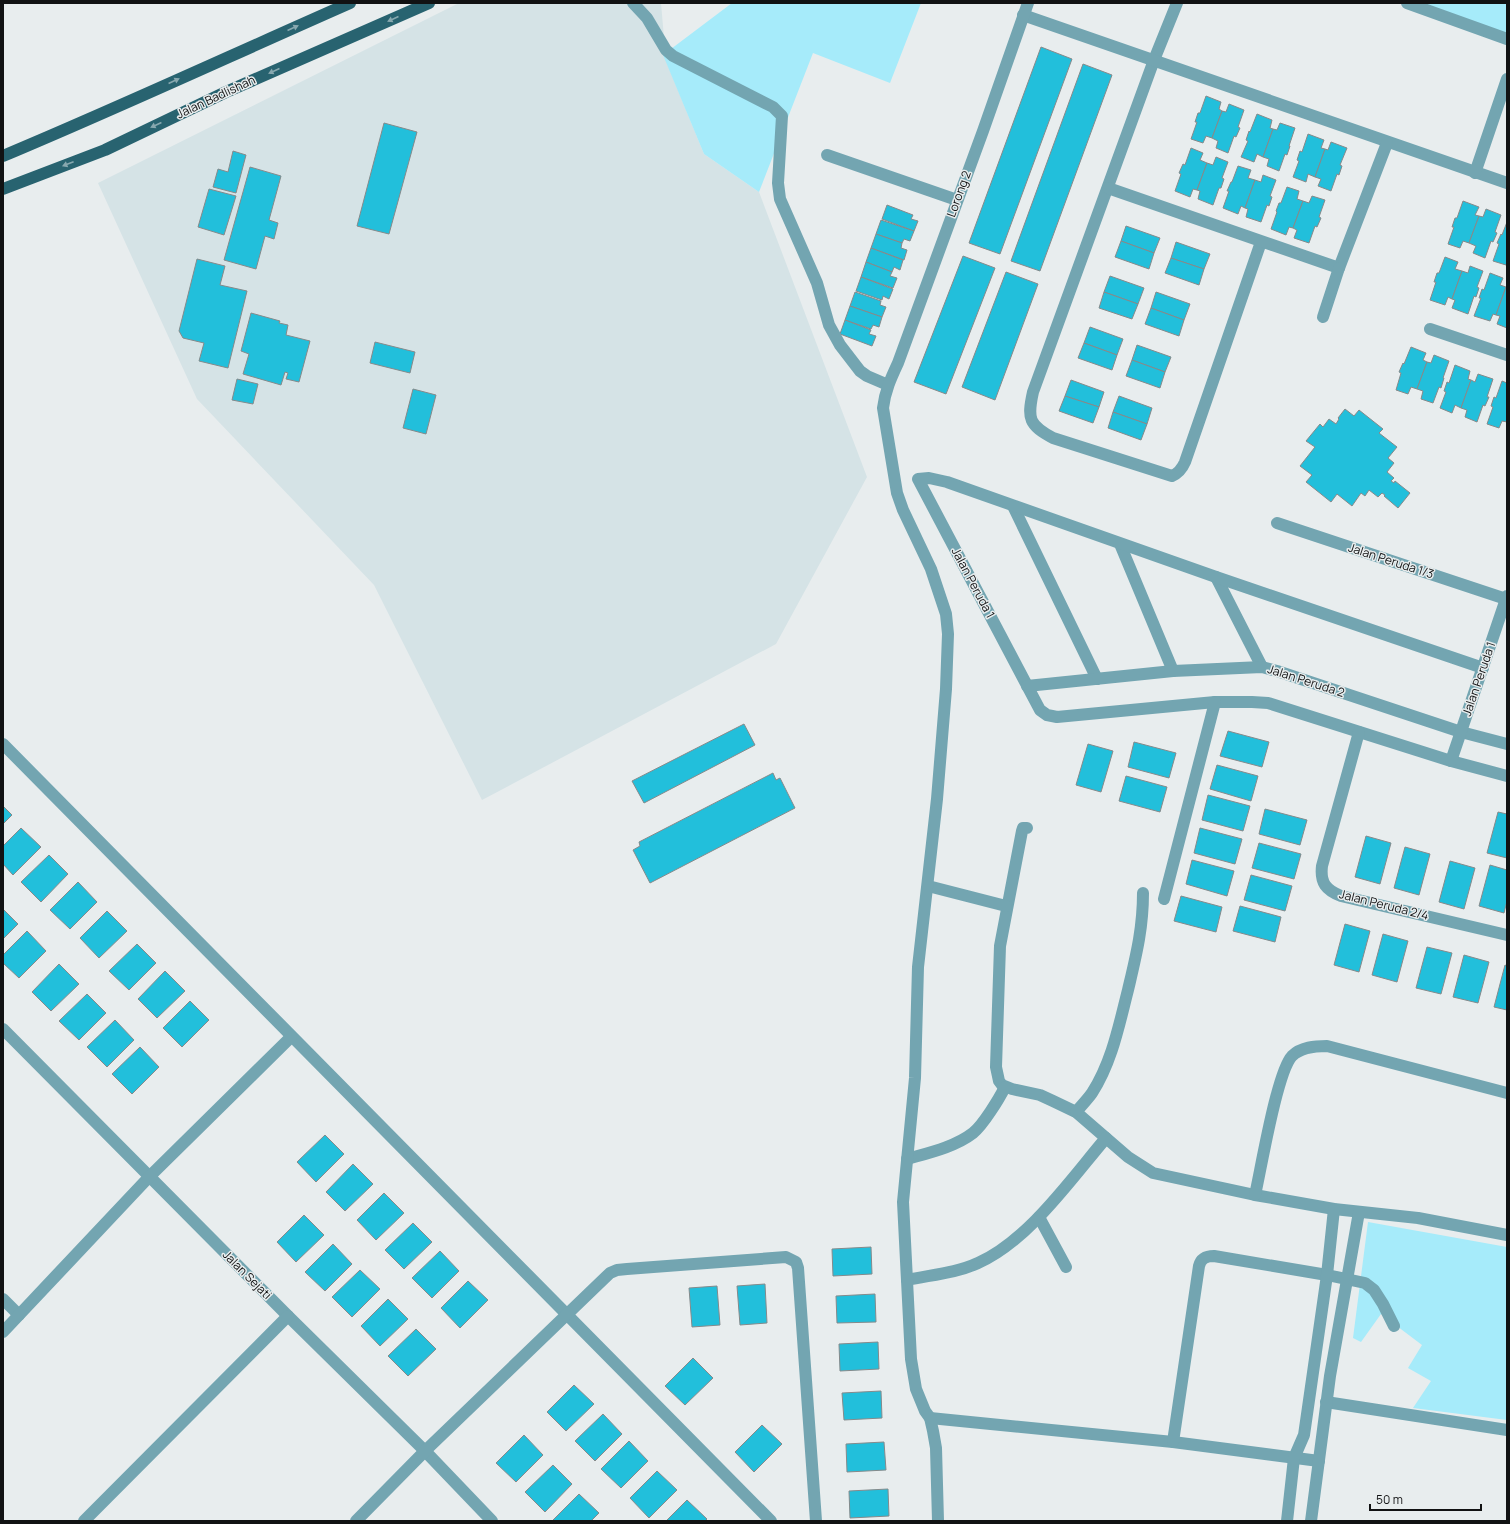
<svg xmlns="http://www.w3.org/2000/svg" width="1510" height="1524" font-family="Manrope,sans-serif">
<style>
.built{fill:#d5e3e6}
.green{fill:#a6ebfa}
.building{fill:#22bfdb;stroke:#858a8b}
.lines{fill:none;stroke-linecap:round;stroke-linejoin:round}
.street{stroke:#73a5b1;stroke-width:12}
.primary{stroke:#286370;stroke-width:12}
.oneway{fill:#88a8af}
.labels{text-anchor:middle;stroke-width:3;stroke-linejoin:round;paint-order:stroke}
.street-label{font-size:12px;fill:#111213;stroke:#e8edee}
</style>
<rect width="100%" height="100%" fill="#e8edee"/>
<polygon class="built" points="459,3 661,3 666,61 704,154 759,192 867,477 776,644 482,800 374,585 197,399 98,183"/>
<g class="green">
<polygon points="732,3 921,3 890,83 813,53 759,192 704,154 663,55"/>
<polygon points="1419,3 1507,3 1507,34"/>
<polygon points="1368,1222 1507,1247 1507,1420 1413,1408 1431,1381 1408,1368 1422,1345 1381,1314 1361,1342 1353,1338"/>
</g>
<g class="building">
<polygon points="1041,47 1072,59 1000,254 969,243"/>
<polygon points="1083,64 1112,75 1040,271 1011,261"/>
<polygon points="1206,96 1221,102 1219,109 1222,111 1212,138 1206,136 1203,143 1191,139 1197,122 1195,122 1198,113 1200,113"/>
<polygon points="1229,104 1244,110 1238,127 1240,128 1236,137 1234,136 1228,153 1216,148 1218,141 1212,138 1222,111 1226,112"/>
<polygon points="1257,114 1272,120 1270,128 1273,129 1263,157 1257,154 1254,162 1241,157 1248,141 1246,140 1249,131 1250,132"/>
<polygon points="384,123 417,132 389,234 357,226"/>
<polygon points="1280,123 1295,128 1289,146 1290,146 1287,155 1285,154 1279,171 1267,166 1269,159 1263,157 1273,129 1277,130"/>
<polygon points="1308,134 1324,140 1321,148 1325,149 1315,177 1308,174 1306,182 1293,177 1299,161 1297,160 1300,151 1302,152"/>
<polygon points="1331,142 1347,148 1340,165 1342,166 1339,175 1337,174 1331,191 1318,186 1321,179 1315,177 1325,149 1328,150"/>
<polygon points="1191,148 1203,153 1200,160 1207,163 1197,190 1193,189 1190,197 1175,191 1181,174 1179,173 1183,164 1185,165"/>
<polygon points="233,151 246,155 236,193 213,187 218,169 228,172"/>
<polygon points="1216,157 1228,162 1222,178 1224,179 1221,188 1219,188 1213,205 1198,199 1200,191 1197,190 1207,163 1213,165"/>
<polygon points="1238,166 1251,170 1248,178 1255,180 1245,208 1241,206 1238,214 1223,208 1229,191 1227,191 1231,182 1232,182"/>
<polygon points="250,167 281,176 269,220 278,223 274,239 265,236 256,269 224,260"/>
<polygon points="1263,175 1276,180 1270,196 1272,197 1269,206 1267,205 1261,222 1246,217 1248,209 1245,208 1255,180 1261,182"/>
<polygon points="1287,187 1299,191 1297,199 1303,201 1293,228 1289,227 1286,235 1271,229 1277,212 1276,211 1279,203 1281,203"/>
<polygon points="209,189 236,196 224,235 198,227"/>
<polygon points="1312,196 1325,200 1319,217 1321,218 1317,227 1315,226 1309,243 1294,238 1297,230 1293,228 1303,201 1309,203"/>
<polygon points="1463,201 1479,207 1475,215 1479,216 1469,243 1463,241 1460,248 1448,244 1454,227 1452,227 1455,218 1457,218"/>
<polygon points="887,205 913,215 911,219 918,221 914,231 882,219"/>
<polygon points="1486,209 1501,215 1495,232 1497,233 1493,242 1491,241 1485,258 1473,253 1476,246 1469,243 1479,216 1483,217"/>
<polygon points="881,220 914,231 910,241 904,239 902,243 876,234"/>
<polygon points="1507,222 1507,262 1506,265 1493,261 1499,244 1497,243 1501,234 1502,235"/>
<polygon points="1126,226 1160,238 1154,253 1121,241"/>
<polygon points="876,234 902,243 901,248 907,250 904,260 871,248"/>
<polygon points="1121,241 1154,253 1149,269 1115,257"/>
<polygon points="1176,242 1210,254 1204,269 1171,258"/>
<polygon points="871,248 903,260 900,270 894,267 892,272 866,262"/>
<polygon points="963,256 995,268 946,394 914,382"/>
<polygon points="1445,257 1458,262 1455,269 1462,271 1452,299 1448,297 1445,305 1430,300 1436,282 1434,282 1437,273 1439,273"/>
<polygon points="1171,258 1204,269 1199,285 1165,273"/>
<polygon points="197,259 225,266 220,285 247,291 228,368 199,361 204,343 183,338 179,331"/>
<polygon points="866,262 892,272 890,276 897,278 893,288 861,277"/>
<polygon points="1470,266 1483,271 1477,287 1479,288 1476,297 1474,296 1468,314 1452,308 1455,300 1452,299 1462,271 1468,273"/>
<polygon points="1006,272 1038,284 995,400 962,387"/>
<polygon points="1490,273 1503,278 1500,285 1506,287 1496,315 1493,314 1490,321 1474,316 1481,298 1479,298 1482,289 1484,290"/>
<polygon points="1110,276 1144,288 1138,304 1104,292"/>
<polygon points="861,277 893,289 889,299 883,296 882,300 856,291"/>
<polygon points="1506,287 1507,288 1507,328 1497,324 1500,316 1496,315"/>
<polygon points="855,292 881,301 880,305 886,307 882,317 850,306"/>
<polygon points="1104,292 1138,304 1132,319 1099,308"/>
<polygon points="1156,292 1190,304 1184,320 1151,308"/>
<polygon points="850,306 882,317 879,327 873,325 871,329 845,320"/>
<polygon points="1151,308 1184,320 1179,336 1145,324"/>
<polygon points="251,313 280,321 279,323 288,325 286,335 310,341 299,382 286,379 288,373 285,372 281,385 243,374 249,354 241,351"/>
<polygon points="845,320 871,330 869,334 876,336 872,346 840,334"/>
<polygon points="1090,327 1123,339 1117,355 1084,343"/>
<polygon points="375,342 415,352 410,373 370,363"/>
<polygon points="1084,343 1117,355 1112,370 1078,358"/>
<polygon points="1137,345 1171,357 1165,372 1132,360"/>
<polygon points="1411,347 1426,353 1423,360 1427,362 1417,389 1411,387 1408,394 1396,390 1401,373 1399,372 1403,363 1404,364"/>
<polygon points="1434,355 1449,361 1443,378 1444,378 1441,388 1439,387 1433,403 1421,399 1423,391 1417,389 1427,362 1431,363"/>
<polygon points="1132,360 1165,372 1160,388 1126,376"/>
<polygon points="1455,365 1470,371 1468,379 1471,380 1461,408 1455,405 1452,413 1440,408 1446,392 1444,391 1447,382 1449,383"/>
<polygon points="1478,374 1493,379 1487,397 1489,397 1485,406 1483,405 1477,422 1465,417 1467,410 1461,408 1471,380 1475,382"/>
<polygon points="237,379 258,384 253,404 232,400"/>
<polygon points="1071,380 1104,392 1099,407 1065,396"/>
<polygon points="1502,381 1507,383 1507,422 1502,421 1499,428 1487,424 1493,407 1491,406 1494,397 1496,398"/>
<polygon points="413,389 436,395 426,434 403,428"/>
<polygon points="1065,396 1099,407 1093,423 1059,411"/>
<polygon points="1119,396 1152,408 1147,424 1113,412"/>
<polygon points="1345,409 1354,416 1359,410 1383,429 1379,433 1397,447 1388,458 1394,463 1387,472 1394,478 1391,481 1394,483 1395,481 1410,493 1398,508 1384,496 1385,495 1382,493 1378,497 1369,490 1365,496 1361,493 1352,506 1337,494 1331,502 1306,482 1312,475 1300,466 1315,447 1306,441 1320,424 1323,427 1329,419 1336,424 1339,419 1338,418"/>
<polygon points="1113,412 1147,424 1141,440 1108,428"/>
<polygon points="744,724 755,745 644,803 632,781"/>
<polygon points="1228,731 1269,742 1262,767 1220,756"/>
<polygon points="1134,742 1176,753 1169,778 1128,767"/>
<polygon points="1088,744 1113,751 1101,792 1076,785"/>
<polygon points="1217,765 1258,776 1251,801 1210,789"/>
<polygon points="773,773 776,780 780,778 795,808 650,883 633,850 640,846 639,842"/>
<polygon points="1126,776 1167,787 1160,812 1119,801"/>
<polygon points="1208,795 1250,806 1243,831 1202,820"/>
<polygon points="3,806 12,815 3,824"/>
<polygon points="1265,809 1307,820 1300,845 1259,834"/>
<polygon points="1498,812 1507,814 1507,858 1487,853"/>
<polygon points="21,828 41,847 13,875 3,864 3,846"/>
<polygon points="1200,828 1242,839 1235,864 1194,853"/>
<polygon points="1366,836 1391,843 1380,884 1355,877"/>
<polygon points="1259,843 1301,854 1294,879 1252,868"/>
<polygon points="1405,847 1430,854 1419,895 1394,888"/>
<polygon points="49,855 68,874 41,902 21,882"/>
<polygon points="1192,860 1234,871 1227,896 1186,884"/>
<polygon points="1450,861 1475,868 1464,909 1439,902"/>
<polygon points="1490,865 1507,870 1507,901 1504,913 1479,906"/>
<polygon points="1251,875 1292,886 1285,911 1244,900"/>
<polygon points="78,882 97,902 70,929 50,910"/>
<polygon points="1181,896 1222,907 1216,932 1174,921"/>
<polygon points="1240,906 1281,917 1275,942 1233,931"/>
<polygon points="3,909 18,924 3,939"/>
<polygon points="107,911 127,931 99,958 80,938"/>
<polygon points="1345,924 1370,931 1359,972 1334,965"/>
<polygon points="27,931 46,951 19,978 3,963 3,955"/>
<polygon points="1383,934 1408,941 1397,982 1372,975"/>
<polygon points="137,944 156,963 129,990 109,971"/>
<polygon points="1427,947 1452,953 1441,994 1416,988"/>
<polygon points="1464,955 1489,962 1478,1003 1453,997"/>
<polygon points="59,964 79,984 51,1011 32,992"/>
<polygon points="1505,965 1507,966 1507,1010 1494,1007"/>
<polygon points="165,971 185,991 157,1018 138,999"/>
<polygon points="87,994 106,1013 79,1040 59,1021"/>
<polygon points="190,1001 209,1020 182,1047 163,1028"/>
<polygon points="115,1020 134,1040 107,1067 87,1047"/>
<polygon points="140,1047 159,1067 132,1094 112,1074"/>
<polygon points="325,1135 344,1154 316,1182 297,1162"/>
<polygon points="353,1164 373,1184 345,1211 326,1192"/>
<polygon points="384,1193 404,1213 376,1240 357,1220"/>
<polygon points="304,1215 324,1235 296,1262 277,1242"/>
<polygon points="413,1223 432,1242 404,1269 385,1250"/>
<polygon points="333,1244 352,1264 325,1291 305,1272"/>
<polygon points="871,1247 872,1274 833,1276 832,1249"/>
<polygon points="440,1251 459,1271 432,1298 412,1278"/>
<polygon points="360,1270 380,1289 352,1317 332,1297"/>
<polygon points="468,1281 488,1300 460,1328 441,1308"/>
<polygon points="765,1284 767,1323 740,1325 737,1286"/>
<polygon points="717,1286 720,1325 692,1327 689,1288"/>
<polygon points="875,1294 876,1322 837,1323 836,1296"/>
<polygon points="388,1299 408,1319 380,1346 361,1326"/>
<polygon points="416,1329 436,1349 408,1376 388,1356"/>
<polygon points="878,1342 879,1369 840,1371 839,1344"/>
<polygon points="693,1358 713,1378 685,1405 665,1386"/>
<polygon points="574,1385 594,1404 566,1431 547,1412"/>
<polygon points="881,1391 882,1418 844,1420 842,1393"/>
<polygon points="603,1414 622,1434 595,1461 575,1441"/>
<polygon points="762,1425 782,1444 754,1472 735,1452"/>
<polygon points="524,1435 543,1455 516,1482 496,1463"/>
<polygon points="629,1441 648,1461 621,1488 601,1469"/>
<polygon points="884,1442 886,1470 847,1472 846,1444"/>
<polygon points="553,1465 572,1484 545,1512 525,1492"/>
<polygon points="657,1471 677,1490 649,1518 630,1498"/>
<polygon points="888,1489 889,1516 850,1518 849,1491"/>
<polygon points="579,1494 599,1513 591,1521 552,1521"/>
<polygon points="687,1500 707,1519 705,1521 666,1521"/>
</g>
<g class="lines">
<g class="street">
<polyline points="633,3 647,18 666,50 673,56 773,107 782,116 778,183 780,199 817,283 829,325 840,345 860,371 867,376 888,385"/>
<path d="M 1177,3 L 1154,60 L 1033,392 C 1027,419 1029,425 1053,438 L 1172,476 C 1179,473 1182,469 1185,462 L 1261,242"/>
<polyline points="1407,3 1507,39"/>
<polyline points="1023,15 1507,183"/>
<polyline points="827,155 957,200"/>
<polyline points="1475,173 1507,79"/>
<polyline points="1108,188 1339,268 1387,143"/>
<polyline points="1323,317 1339,268"/>
<polyline points="1430,329 1507,355"/>
<polyline points="1013,506 1097,679"/>
<polyline points="1277,523 1506,599"/>
<polyline points="1120,544 1173,671"/>
<polyline points="1216,577 1262,667"/>
<polyline points="1483,668 1216,577 947,482 929,478 918,479 1040,710 1047,715 1057,717 1215,702 1252,702 1268,703 1451,761 1507,776"/>
<polyline points="1027,686 1173,671 1262,667 1277,671 1461,732 1507,744"/>
<path d="M 1359,732 L 1322,866 C 1320,883 1326,890 1341,896 L 1507,935"/>
<polyline points="3,744 771,1521"/>
<polyline points="1451,761 1507,596"/>
<polyline points="1027,828 1023,828 1022,831 1000,946 996,1067 999,1081 1002,1085 1012,1089 1040,1095 1053,1101 1076,1112 1128,1157 1153,1173 1255,1195 1334,1209 1418,1218 1507,1235"/>
<polyline points="928,886 1006,906"/>
<polyline points="1164,899 1215,702"/>
<polyline points="3,1029 288,1316 425,1451 492,1521"/>
<path d="M 1076,1112 C 1081,1106 1087,1100 1092,1093 C 1112,1062 1119,1025 1128,990 C 1136,956 1143,929 1143,893"/>
<path d="M 907,1159 C 928,1153 955,1147 973,1133 C 983,1125 999,1099 1005,1087"/>
<path d="M 1255,1195 C 1261,1169 1277,1072 1292,1056 C 1301,1047 1315,1046 1327,1046 L 1507,1093"/>
<polyline points="1039,1217 1066,1267"/>
<path d="M 907,1280 C 930,1275 957,1273 978,1263 C 1028,1241 1071,1179 1106,1138"/>
<polyline points="3,1299 19,1315"/>
<polyline points="3,1332 149,1177 291,1037"/>
<polyline points="1326,1402 1507,1430"/>
<polyline points="930,1418 1173,1442 1319,1461"/>
<path d="M 1173,1442 L 1199,1266 C 1201,1258 1206,1256 1214,1256 L 1327,1275 L 1365,1283 L 1374,1290 L 1383,1304 L 1394,1326"/>
<polyline points="84,1521 288,1316"/>
<polyline points="356,1521 425,1451 610,1273 617,1270 627,1269 786,1257 796,1262 798,1268 816,1521"/>
<path d="M 938,1521 L 936,1448 L 933,1431 L 930,1418 L 925,1411 L 916,1389 L 911,1359 L 903,1202 L 915,1078 L 918,967 L 937,799 L 946,689 L 948,634 L 946,614 L 931,569 L 903,510 L 897,493 L 883,408 C 885,391 891,378 898,363 L 983,131 L 1028,3"/>
<polyline points="1287,1521 1294,1458 1304,1435 1327,1275 1334,1209"/>
<polyline points="1311,1521 1330,1376 1359,1212"/>
</g>
<g class="primary">
<path d="M 3,156 C 120,107 234,54 350,3"/>
<polyline points="3,189 105,150 226,92 429,3"/>
</g>
</g>
<defs><path id="oneway-solid" d="M-6-.8H1V-3.2L6.5 0L1 3.2V.8H-6Z"/></defs>
<g class="oneway">
<use href="#oneway-solid" transform="translate(393 19) rotate(156)"/>
<use href="#oneway-solid" transform="translate(293 28) rotate(-24)"/>
<use href="#oneway-solid" transform="translate(274 71) rotate(156)"/>
<use href="#oneway-solid" transform="translate(174 81) rotate(-25)"/>
<use href="#oneway-solid" transform="translate(156 125) rotate(155)"/>
<use href="#oneway-solid" transform="translate(68 164) rotate(159)"/>
</g>
<g class="labels">
<g class="street-label">
<text transform="translate(216 97) rotate(-25)" y="4">Jalan Badlishah</text>
<text transform="translate(959 194) rotate(-70)" y="4">Lorong 2</text>
<text transform="translate(1391 561) rotate(18)" y="4">Jalan Peruda 1/3</text>
<text transform="translate(973 583) rotate(62)" y="4">Jalan Peruda 1</text>
<text transform="translate(1479 679) rotate(-71)" y="4">Jalan Peruda 1</text>
<text transform="translate(1306 681) rotate(18)" y="4">Jalan Peruda 2</text>
<text transform="translate(1384 905) rotate(14)" y="4">Jalan Peruda 2/4</text>
<text transform="translate(247 1275) rotate(45)" y="4">Jalan Sejati</text>
</g>
</g>
<rect width="1510" height="1524" fill="none" stroke="#111213" stroke-width="8"/>
<path d="M1370 1504v6h111v-6" fill="none" stroke="#111213" stroke-width="2"/>
<text x="1376" y="1504" font-size="12" fill="#111213" stroke="#e8edee" stroke-width="3" paint-order="stroke">50 m</text>
</svg>
